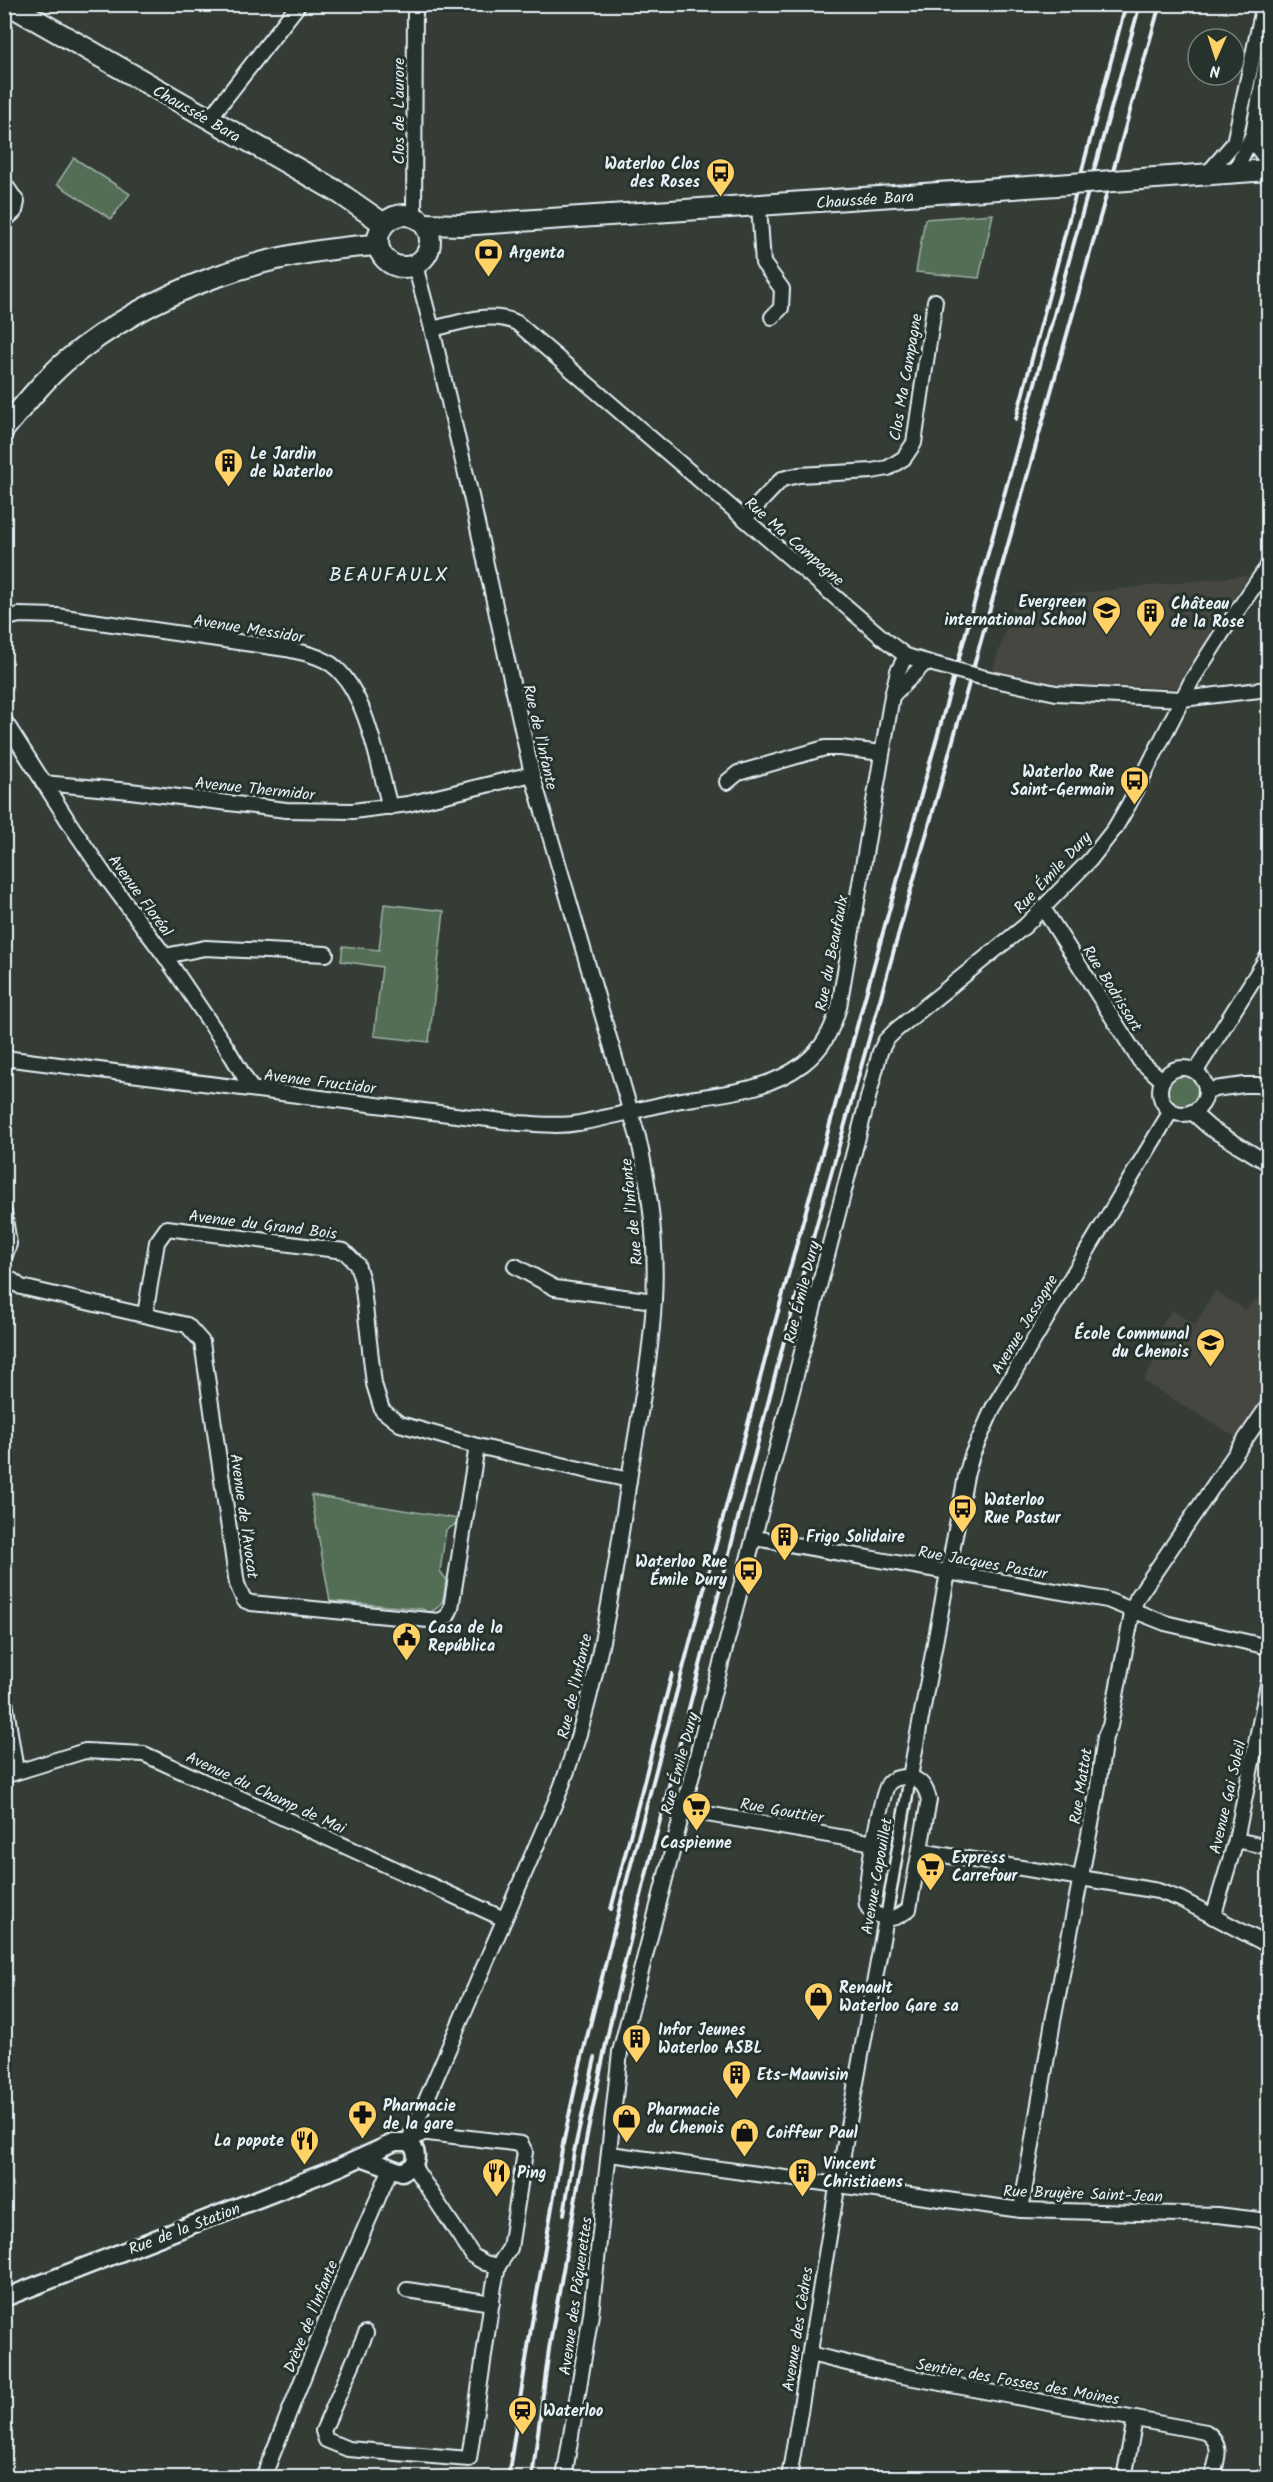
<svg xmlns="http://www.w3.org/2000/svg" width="1273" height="2482" font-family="Kalam,sans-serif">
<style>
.built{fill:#44463f}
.green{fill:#526e55;stroke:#9db0a6;stroke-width:1.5}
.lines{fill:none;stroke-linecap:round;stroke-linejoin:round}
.pedestrian-casing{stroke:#e8f1f8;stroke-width:15}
.minor-casing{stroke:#e8f1f8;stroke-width:18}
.tertiary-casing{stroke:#e8f1f8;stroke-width:21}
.secondary-casing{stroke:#e8f1f8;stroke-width:24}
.pedestrian{stroke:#26332d;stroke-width:10}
.minor{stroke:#26332d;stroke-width:14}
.tertiary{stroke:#26332d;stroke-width:16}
.secondary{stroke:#26332d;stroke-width:20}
.rail{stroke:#e8f1f8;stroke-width:4}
.minor-bridge-casing{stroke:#e8f1f8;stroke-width:18;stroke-linecap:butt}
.secondary-bridge-casing{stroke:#e8f1f8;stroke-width:24;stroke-linecap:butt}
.minor-bridge{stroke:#26332d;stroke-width:14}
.secondary-bridge{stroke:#26332d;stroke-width:20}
.labels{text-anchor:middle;stroke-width:6;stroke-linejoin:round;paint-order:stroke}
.street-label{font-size:16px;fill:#e8f1f8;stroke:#26332d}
.poi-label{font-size:16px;font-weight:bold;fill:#e8f1f8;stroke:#26332d;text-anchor:start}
.quarter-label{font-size:20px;letter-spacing:1.5px;fill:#e8f1f8;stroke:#26332d}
</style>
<rect width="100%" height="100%" fill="#343c35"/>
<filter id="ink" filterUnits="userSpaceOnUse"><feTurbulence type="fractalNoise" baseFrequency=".0167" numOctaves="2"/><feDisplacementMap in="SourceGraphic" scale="12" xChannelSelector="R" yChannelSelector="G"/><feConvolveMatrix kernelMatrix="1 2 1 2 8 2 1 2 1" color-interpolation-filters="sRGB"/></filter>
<g filter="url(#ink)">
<g class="built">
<polygon points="1249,575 1178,688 1058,684 992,672 1015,600"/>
<polygon points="1268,1283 1268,1393 1237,1438 1143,1381 1166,1340 1156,1334 1172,1310 1195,1325 1215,1291 1245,1310 1262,1294"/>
</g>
<g class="green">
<polygon points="74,158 130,194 111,219 57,184"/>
<polygon points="993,214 979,278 916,272 925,219"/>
<polygon points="384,904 444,911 429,1042 374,1036 382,967 341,961 343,946 379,950"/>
<circle cx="1184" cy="1091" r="17"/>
<path d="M 311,1495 L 459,1519 L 458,1523 L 446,1530 L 440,1571 L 446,1579 C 444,1596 445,1608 427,1613 L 423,1609 L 330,1601 Z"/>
</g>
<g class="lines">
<defs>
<polyline id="pedestrian" points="886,1918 910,1777"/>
<g id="minor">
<polyline points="1268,52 1253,134 1257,147 1268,162"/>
<polyline points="209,119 299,4"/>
<polyline points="1235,171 1253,134"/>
<polyline points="1208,173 1234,143 1264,4"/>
<polyline points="4,183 17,202 15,211 4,221"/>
<polyline points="759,206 763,263 782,289 781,308 772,317"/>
<polyline points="414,217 415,4"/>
<path d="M 432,329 C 460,323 491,310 517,323 L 884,639 L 906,656 L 937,665"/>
<polyline points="745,518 782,479 799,475 872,471 888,468 904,458 914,443 935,301"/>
<path d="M 4,619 L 19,615 L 57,616 L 286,649 C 300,652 314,654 326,661 C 366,682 378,766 390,807"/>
<polyline points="981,677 1056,693 1182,699 1268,689"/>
<polyline points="892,696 926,662"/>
<polyline points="4,720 72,827 106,877 165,956 227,1048 251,1088"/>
<polyline points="727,782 738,773 825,748 840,748 882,753"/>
<polyline points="43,783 130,791 286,810 353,811 408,804 532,774"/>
<polyline points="1043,908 1140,1061 1162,1080"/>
<polyline points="165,956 205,948 326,954"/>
<path d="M 4,1058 L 519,1123 C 539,1124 559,1127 579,1123 C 613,1117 647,1107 682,1100 C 724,1093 767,1091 803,1064 C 823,1049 832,1030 839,1007 L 892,696 L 898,671 L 906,656"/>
<circle cx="1183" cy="1091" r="23"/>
<polyline points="1196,1071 1268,956"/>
<polyline points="1207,1090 1244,1085 1268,1085"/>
<polyline points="1192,1112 1210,1128 1268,1163"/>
<polyline points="4,1212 9,1244 4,1258"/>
<polyline points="515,1266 555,1288 654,1301"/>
<polyline points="4,1282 12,1280 21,1287 187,1325 202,1342 237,1584 244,1600 251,1603 439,1621 447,1617 451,1608 477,1446"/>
<polyline points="145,1315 157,1242 167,1228 344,1251 357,1264 362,1281 374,1384 382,1410 400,1424 477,1446 629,1480"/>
<polyline points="755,1538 1107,1600 1165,1623 1268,1647"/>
<polyline points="4,1695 16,1771"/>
<polyline points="4,1776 85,1751 144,1754 504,1919"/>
<polyline points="910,1777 966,1476 972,1455 993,1408 1171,1111"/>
<path d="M 910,1777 C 922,1781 926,1788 929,1800 L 909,1909 C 900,1916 892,1921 880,1916 C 875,1914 869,1911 867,1905 C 863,1893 881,1791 889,1783 C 894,1777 903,1777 910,1777 Z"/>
<polyline points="684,1810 874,1843"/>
<polyline points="1236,1840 1268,1847"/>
<polyline points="920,1851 1158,1891 1180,1899 1268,1945"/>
<polyline points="1213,1917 1236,1840 1268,1684"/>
<path d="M 408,2142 L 557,1798 C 597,1697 613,1587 629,1480 C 638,1420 651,1360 654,1300 C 657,1246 650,1189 638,1137 L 532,774 L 471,496 L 432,329 L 415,265"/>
<polyline points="610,2154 1021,2210 1217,2215 1268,2221"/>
<polyline points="413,2166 473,2256 485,2263 498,2266"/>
<polyline points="1021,2210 1053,2021 1097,1793 1105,1737 1110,1726 1133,1609 1137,1598 1268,1406"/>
<polyline points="407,2290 492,2303"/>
<polyline points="366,2333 323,2431 326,2440 348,2449 469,2459 494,2286 498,2266 510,2248 525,2152 521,2144 428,2133 423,2133 408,2142"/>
<path d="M 810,2354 L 892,2374 L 1206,2432 C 1224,2444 1217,2460 1212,2478"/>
<polyline points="263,2478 338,2290 391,2168"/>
<polyline points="564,2478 591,2314 620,2052 880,1052 886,1040 896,1030 1025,926 1090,860 1115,828 1129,804 1192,680 1222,633 1268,566"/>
<polyline points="789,2478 839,2176 886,1918"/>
<polyline points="1124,2478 1135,2419"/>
</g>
<path id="tertiary" d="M 4,2298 L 340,2167 L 395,2142 L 408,2142 C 417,2149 418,2156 413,2166 L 402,2172 L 364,2158"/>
<g id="secondary">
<polyline points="8,4 338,192 384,224"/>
<polyline points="1127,180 1268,170"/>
<circle cx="404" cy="241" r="26"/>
<polyline points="424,224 461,225 1057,185"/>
<path d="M 4,429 C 24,405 43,381 66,361 C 155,288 264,251 378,245"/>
</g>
</defs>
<use href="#pedestrian" class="pedestrian-casing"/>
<use href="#minor" class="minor-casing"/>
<use href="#tertiary" class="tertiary-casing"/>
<use href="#secondary" class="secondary-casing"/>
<use href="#pedestrian" class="pedestrian"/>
<use href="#minor" class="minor"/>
<use href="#tertiary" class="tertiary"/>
<use href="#secondary" class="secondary"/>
<g class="rail">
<polyline points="1016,419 1126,4"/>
<polyline points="611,1909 672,1674"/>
<polyline points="564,2214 574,2152 595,2058"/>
<polyline points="508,2478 531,2328 563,2144 579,2069 621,1902 771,1337 1140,4"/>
<polyline points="532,2478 549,2349 587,2135 612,2015 651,1855 784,1341 1160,4"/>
</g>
<defs>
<polyline id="minor-bridge" points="937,665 981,677"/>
<polyline id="secondary-bridge" points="1057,185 1127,180"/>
</defs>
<use href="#minor-bridge" class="minor-bridge-casing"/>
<use href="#secondary-bridge" class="secondary-bridge-casing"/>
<use href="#minor-bridge" class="minor-bridge"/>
<use href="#secondary-bridge" class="secondary-bridge"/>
</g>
</g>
<defs>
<symbol id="bus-pin" viewBox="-11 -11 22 30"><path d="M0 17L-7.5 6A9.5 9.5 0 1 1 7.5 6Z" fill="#ffd166" stroke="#26332d"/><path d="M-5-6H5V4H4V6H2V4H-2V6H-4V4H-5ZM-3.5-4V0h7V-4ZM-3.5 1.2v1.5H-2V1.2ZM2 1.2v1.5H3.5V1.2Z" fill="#111"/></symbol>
<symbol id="bank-pin" viewBox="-11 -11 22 30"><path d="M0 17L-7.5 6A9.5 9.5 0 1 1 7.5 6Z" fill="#ffd166" stroke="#26332d"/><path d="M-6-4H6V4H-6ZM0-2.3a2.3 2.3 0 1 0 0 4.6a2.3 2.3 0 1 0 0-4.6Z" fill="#111"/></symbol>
<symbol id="building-pin" viewBox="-11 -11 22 30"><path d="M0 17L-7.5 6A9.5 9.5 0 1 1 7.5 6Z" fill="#ffd166" stroke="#26332d"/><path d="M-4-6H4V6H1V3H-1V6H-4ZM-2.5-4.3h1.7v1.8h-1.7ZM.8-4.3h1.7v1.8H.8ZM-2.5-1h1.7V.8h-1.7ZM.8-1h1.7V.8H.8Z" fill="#111"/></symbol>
<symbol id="school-pin" viewBox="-11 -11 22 30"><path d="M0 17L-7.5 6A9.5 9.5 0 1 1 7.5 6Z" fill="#ffd166" stroke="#26332d"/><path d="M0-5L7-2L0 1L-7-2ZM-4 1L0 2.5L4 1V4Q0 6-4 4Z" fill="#111"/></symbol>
<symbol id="civic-pin" viewBox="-11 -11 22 30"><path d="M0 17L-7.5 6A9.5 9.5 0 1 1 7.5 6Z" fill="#ffd166" stroke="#26332d"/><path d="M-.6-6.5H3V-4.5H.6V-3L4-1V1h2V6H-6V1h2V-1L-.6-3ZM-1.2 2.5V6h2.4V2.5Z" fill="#111"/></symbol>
<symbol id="supermarket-pin" viewBox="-11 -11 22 30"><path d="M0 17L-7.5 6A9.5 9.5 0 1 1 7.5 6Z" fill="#ffd166" stroke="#26332d"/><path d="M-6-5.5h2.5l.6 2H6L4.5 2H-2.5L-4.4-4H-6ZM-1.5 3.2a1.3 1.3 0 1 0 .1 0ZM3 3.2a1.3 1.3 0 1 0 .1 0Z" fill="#111"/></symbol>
<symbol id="shop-pin" viewBox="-11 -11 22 30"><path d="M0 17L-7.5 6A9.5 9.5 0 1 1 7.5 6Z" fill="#ffd166" stroke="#26332d"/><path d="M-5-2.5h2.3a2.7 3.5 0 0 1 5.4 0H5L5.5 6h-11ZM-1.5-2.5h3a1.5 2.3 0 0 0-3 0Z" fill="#111"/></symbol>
<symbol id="pharmacy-pin" viewBox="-11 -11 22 30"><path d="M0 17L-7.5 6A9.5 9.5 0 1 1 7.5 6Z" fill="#ffd166" stroke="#26332d"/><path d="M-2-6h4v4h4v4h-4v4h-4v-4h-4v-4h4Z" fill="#111"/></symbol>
<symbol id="restaurant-pin" viewBox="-11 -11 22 30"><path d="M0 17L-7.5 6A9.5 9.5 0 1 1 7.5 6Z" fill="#ffd166" stroke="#26332d"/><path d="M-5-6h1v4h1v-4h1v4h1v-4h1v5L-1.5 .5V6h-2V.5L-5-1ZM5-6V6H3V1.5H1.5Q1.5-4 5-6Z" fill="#111"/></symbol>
<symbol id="station-pin" viewBox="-11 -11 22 30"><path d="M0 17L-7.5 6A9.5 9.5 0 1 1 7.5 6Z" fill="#ffd166" stroke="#26332d"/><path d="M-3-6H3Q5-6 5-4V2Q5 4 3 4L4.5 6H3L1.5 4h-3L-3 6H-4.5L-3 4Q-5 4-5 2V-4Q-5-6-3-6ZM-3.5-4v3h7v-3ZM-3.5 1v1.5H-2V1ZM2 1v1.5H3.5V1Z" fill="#111"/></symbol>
</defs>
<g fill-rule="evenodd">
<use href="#bus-pin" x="704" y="156" width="33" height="45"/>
<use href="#bank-pin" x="472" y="236" width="33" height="45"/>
<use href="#building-pin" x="212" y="446" width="33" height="45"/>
<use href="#school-pin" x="1090" y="594" width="33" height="45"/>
<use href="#building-pin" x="1134" y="596" width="33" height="45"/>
<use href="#bus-pin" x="1118" y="764" width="33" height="45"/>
<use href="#school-pin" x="1194" y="1326" width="33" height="45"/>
<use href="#bus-pin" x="946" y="1492" width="33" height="45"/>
<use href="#building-pin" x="768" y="1520" width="33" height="45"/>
<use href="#bus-pin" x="732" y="1554" width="33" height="45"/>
<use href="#civic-pin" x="390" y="1620" width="33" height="45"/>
<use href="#supermarket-pin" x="680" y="1790" width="33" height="45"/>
<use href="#supermarket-pin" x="914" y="1850" width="33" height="45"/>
<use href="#shop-pin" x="802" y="1980" width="33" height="45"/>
<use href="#building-pin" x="620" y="2022" width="33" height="45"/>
<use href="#building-pin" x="720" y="2058" width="33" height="45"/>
<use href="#pharmacy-pin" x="346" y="2098" width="33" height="45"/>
<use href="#shop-pin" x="610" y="2102" width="33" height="45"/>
<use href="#shop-pin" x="728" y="2116" width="33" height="45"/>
<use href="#restaurant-pin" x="288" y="2124" width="33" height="45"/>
<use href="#restaurant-pin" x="480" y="2156" width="33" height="45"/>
<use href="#building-pin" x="786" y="2156" width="33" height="45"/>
<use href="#station-pin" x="506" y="2394" width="33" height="45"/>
</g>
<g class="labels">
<g class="street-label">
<text transform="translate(398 111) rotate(-90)" y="6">Clos de L'aurore</text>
<text transform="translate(197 113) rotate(30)" y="6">Chaussée Bara</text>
<text transform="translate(865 199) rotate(-4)" y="6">Chaussée Bara</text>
<text transform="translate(905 377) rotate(-80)" y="6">Clos Ma Campagne</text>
<text transform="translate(795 541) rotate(41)" y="6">Rue Ma Campagne</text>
<text transform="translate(249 628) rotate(9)" y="6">Avenue Messidor</text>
<text transform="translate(541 737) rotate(77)" y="6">Rue de l'Infante</text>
<text transform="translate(255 788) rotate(6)" y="6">Avenue Thermidor</text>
<text transform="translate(1052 872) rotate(-47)" y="6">Rue Émile Dury</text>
<text transform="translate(141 895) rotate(54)" y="6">Avenue Floréal</text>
<text transform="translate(831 953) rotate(-79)" y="6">Rue du Beaufaulx</text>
<text transform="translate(1113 988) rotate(58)" y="6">Rue Bodrissart</text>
<text transform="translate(320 1081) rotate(7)" y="6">Avenue Fructidor</text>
<text transform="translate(631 1212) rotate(-96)" y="6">Rue de l'Infante</text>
<text transform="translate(263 1224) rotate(7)" y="6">Avenue du Grand Bois</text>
<text transform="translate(801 1292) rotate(-76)" y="6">Rue Émile Dury</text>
<text transform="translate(1024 1324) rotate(-59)" y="6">Avenue Jassogne</text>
<text transform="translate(245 1516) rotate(82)" y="6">Avenue de l'Avocat</text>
<text transform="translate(983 1562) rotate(10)" y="6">Rue Jacques Pastur</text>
<text transform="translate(574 1686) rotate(-77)" y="6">Rue de l'Infante</text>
<text transform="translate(679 1763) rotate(-75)" y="6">Rue Émile Dury</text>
<text transform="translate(1080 1786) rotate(-81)" y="6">Rue Mattot</text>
<text transform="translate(266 1792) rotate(25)" y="6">Avenue du Champ de Mai</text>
<text transform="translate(1227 1797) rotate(-77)" y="6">Avenue Gai Soleil</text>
<text transform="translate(782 1810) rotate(10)" y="6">Rue Gouttier</text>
<text transform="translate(876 1876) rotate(-80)" y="6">Avenue Capouillet</text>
<text transform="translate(1083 2193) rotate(2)" y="6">Rue Bruyère Saint-Jean</text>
<text transform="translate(184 2228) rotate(-21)" y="6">Rue de la Station</text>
<text transform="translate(575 2296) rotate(-82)" y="6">Avenue des Pâquerettes</text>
<text transform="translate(310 2316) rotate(-68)" y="6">Drève de l'Infante</text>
<text transform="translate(797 2329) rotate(-81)" y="6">Avenue des Cèdres</text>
<text transform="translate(1018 2381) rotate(10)" y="6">Sentier des Fosses des Moines</text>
</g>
<g class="poi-label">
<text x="700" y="169" text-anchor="end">Waterloo Clos<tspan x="700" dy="18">des Roses</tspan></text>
<text x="509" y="258">Argenta</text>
<text x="250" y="459">Le Jardin<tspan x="250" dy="18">de Waterloo</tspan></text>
<text x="1086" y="607" text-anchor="end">Evergreen<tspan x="1086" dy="18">international School</tspan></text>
<text x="1171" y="609">Château<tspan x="1171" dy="18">de la Rose</tspan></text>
<text x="1114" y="777" text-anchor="end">Waterloo Rue<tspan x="1114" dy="18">Saint-Germain</tspan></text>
<text x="1189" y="1339" text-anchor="end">École Communal<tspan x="1189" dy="18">du Chenois</tspan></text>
<text x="984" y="1505">Waterloo<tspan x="984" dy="18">Rue Pastur</tspan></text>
<text x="806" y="1542">Frigo Solidaire</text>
<text x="727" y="1567" text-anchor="end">Waterloo Rue<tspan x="727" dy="18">Émile Dury</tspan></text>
<text x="428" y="1633">Casa de la<tspan x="428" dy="18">República</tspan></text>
<text x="696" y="1848" text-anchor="middle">Caspienne</text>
<text x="952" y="1863">Express<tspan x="952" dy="18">Carrefour</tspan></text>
<text x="839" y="1993">Renault<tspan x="839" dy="18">Waterloo Gare sa</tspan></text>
<text x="658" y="2035">Infor Jeunes<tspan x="658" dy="18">Waterloo ASBL</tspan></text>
<text x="757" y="2080">Ets-Mauvisin</text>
<text x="383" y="2111">Pharmacie<tspan x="383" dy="18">de la gare</tspan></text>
<text x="647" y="2115">Pharmacie<tspan x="647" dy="18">du Chenois</tspan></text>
<text x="766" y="2138">Coiffeur Paul</text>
<text x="284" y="2146" text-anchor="end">La popote</text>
<text x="823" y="2169">Vincent<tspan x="823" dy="18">Christiaens</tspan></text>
<text x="517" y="2178">Ping</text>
<text x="543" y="2416">Waterloo</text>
</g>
<g class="quarter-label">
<text x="389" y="581">BEAUFAULX</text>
</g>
</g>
<rect width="1273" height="2482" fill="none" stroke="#26332d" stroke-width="24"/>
<rect x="12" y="12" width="1249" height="2458" fill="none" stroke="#e8f1f8" stroke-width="2" filter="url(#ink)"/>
<g transform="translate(1216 57) rotate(183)"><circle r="28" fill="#26332d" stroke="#747f7e" stroke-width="1.5"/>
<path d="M0-4.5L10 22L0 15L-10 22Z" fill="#ffd166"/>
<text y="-9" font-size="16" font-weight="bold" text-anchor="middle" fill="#e8f1f8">N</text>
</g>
</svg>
